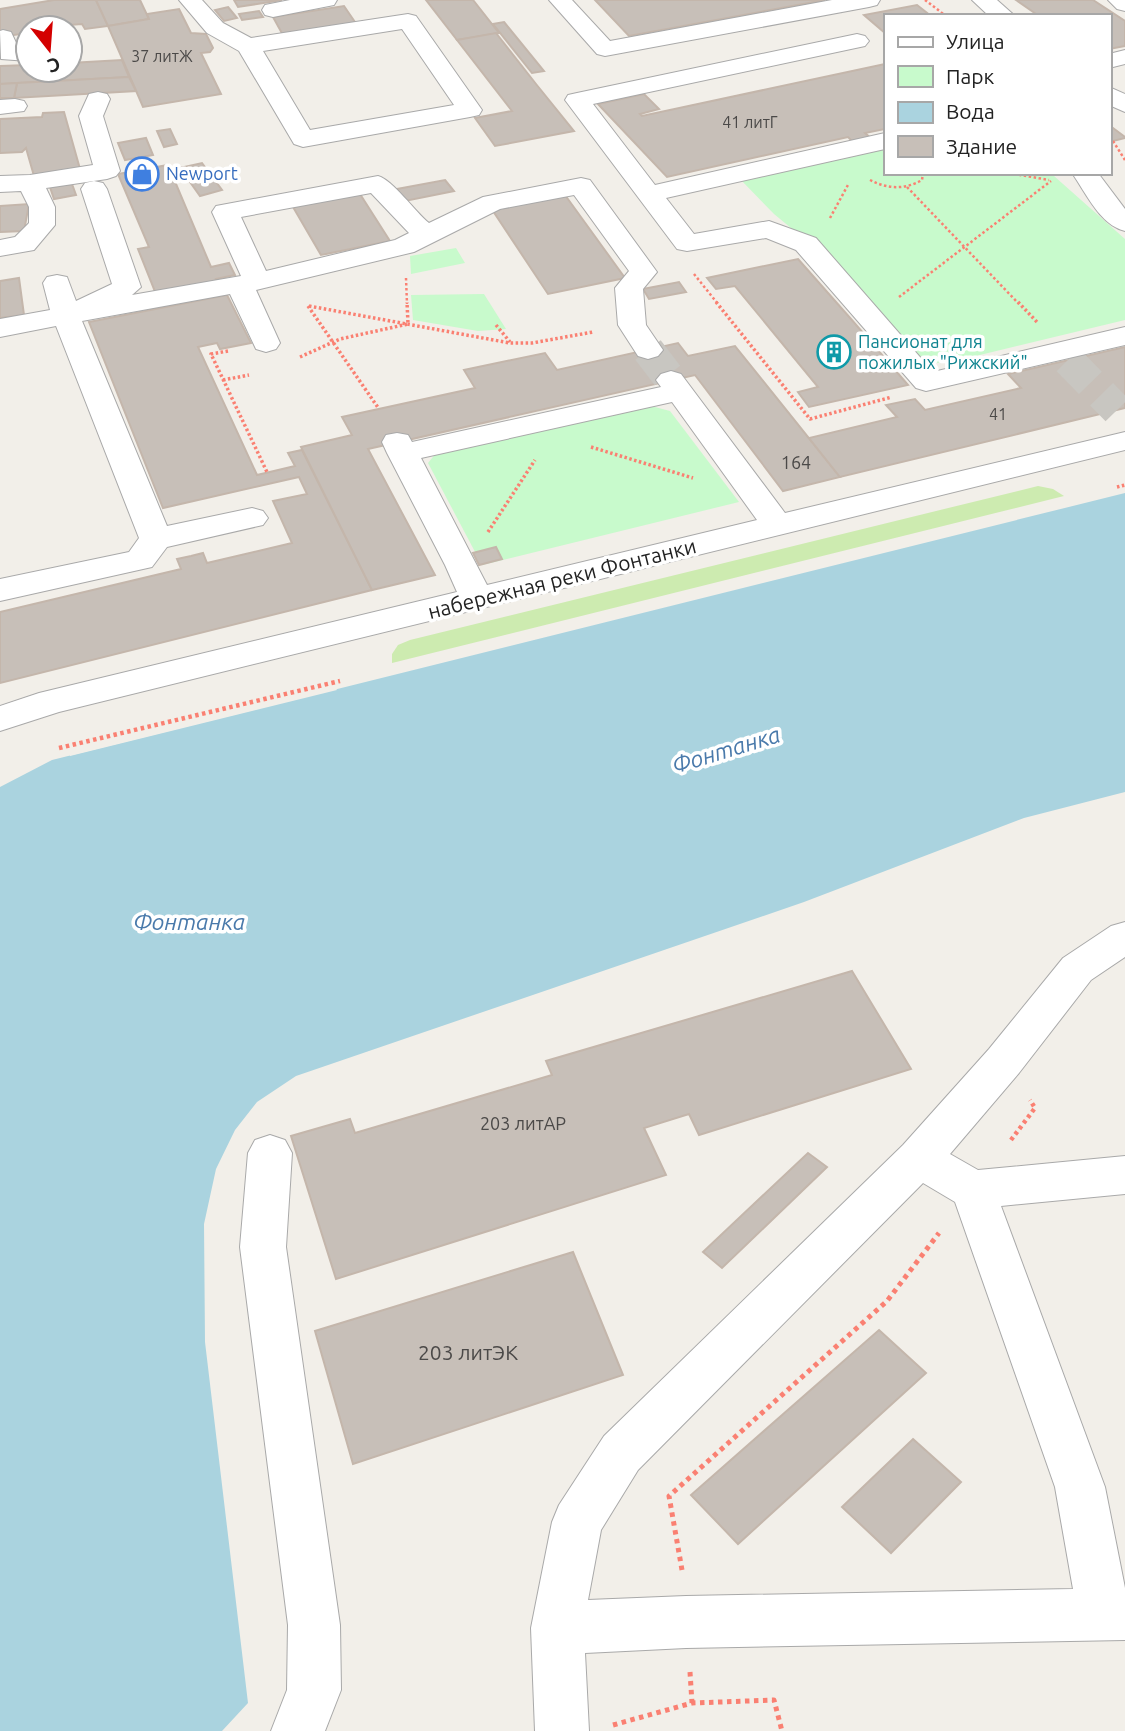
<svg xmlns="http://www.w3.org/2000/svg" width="1125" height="1731" font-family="Ubuntu,sans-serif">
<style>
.grass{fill:#cdebb0}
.park{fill:#c8facc}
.water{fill:#aad3df}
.pier{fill:#f2efe9}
.building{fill:#c7bfb8;stroke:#c4b6ab;stroke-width:2}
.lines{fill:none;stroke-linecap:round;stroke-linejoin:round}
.minor-tunnel{stroke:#c8c6c1;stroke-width:32;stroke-dasharray:32 16;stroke-linecap:butt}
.minor-casing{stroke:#a9a9a9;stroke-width:2}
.path-far3{stroke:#fa8072;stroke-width:2.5;stroke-dasharray:2.5 2.5;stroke-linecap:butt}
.path-far2{stroke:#fa8072;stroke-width:3.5;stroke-dasharray:2.5 2.5;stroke-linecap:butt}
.path-far1{stroke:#fa8072;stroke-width:4.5;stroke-dasharray:3.5 3.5;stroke-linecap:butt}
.path{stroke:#fa8072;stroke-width:5;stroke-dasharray:4.5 4.5;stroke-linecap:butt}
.minor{fill:#fff;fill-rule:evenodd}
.labels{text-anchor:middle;stroke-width:7;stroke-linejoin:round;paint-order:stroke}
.far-number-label{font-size:16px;fill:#4b4948}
.far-shop-label{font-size:18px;fill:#366cbe;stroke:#fff;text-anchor:start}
.far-culture-label{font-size:18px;fill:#0d838f;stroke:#fff;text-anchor:start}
.number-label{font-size:18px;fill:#4b4948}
.street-label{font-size:21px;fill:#222;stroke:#fff}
.near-number-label{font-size:21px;fill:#4b4948}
.water-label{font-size:23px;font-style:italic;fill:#4a7aab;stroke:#fff}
</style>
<rect width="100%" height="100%" fill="#f2efe9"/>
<polygon class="grass" points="1038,486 1053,489 1064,496 392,663 392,654 398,645 410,640"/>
<g class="park">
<polygon points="885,149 885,173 1055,173 1054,176 1125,239 1125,320 951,362 934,363 919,358 825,256 774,214 741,180"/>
<polygon points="456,248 465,263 411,274 410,256"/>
<polygon points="484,294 506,329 478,331 413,320 411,295"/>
<polygon points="651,406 670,411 739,502 482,565 428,463 437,452"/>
</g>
<polygon class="water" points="1125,493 1125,792 1024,818 804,902 296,1076 257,1102 235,1130 216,1169 204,1224 205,1342 248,1703 222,1731 0,1731 0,787 52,760"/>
<polygon class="pier" points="335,687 337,690 70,756 69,753"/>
<g class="building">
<polygon points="54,0 96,0 108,26 85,29 82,24 28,28 28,33 0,37 0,9"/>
<polygon points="96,0 140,0 149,19 108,26"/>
<polygon points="234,0 282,0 238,7"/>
<polygon points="426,0 473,0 499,33 457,40"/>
<polygon points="595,0 825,0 629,36"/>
<polygon points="1016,0 1093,0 1125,21 1125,46 1109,49 1109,16 1039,16"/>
<polygon points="917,5 931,16 885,16 885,33 864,15"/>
<polygon points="344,6 357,25 284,37 273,17"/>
<polygon points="228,7 237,18 224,21 215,10"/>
<polygon points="179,9 191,33 206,34 213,48 210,52 201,53 221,94 143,107 108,26 149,19 147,14"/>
<polygon points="259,11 263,17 242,20 239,14"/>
<polygon points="504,22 544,71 532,73 493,24"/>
<polygon points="496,33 536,84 574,131 495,146 475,118 512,111 457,40"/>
<polygon points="122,60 129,77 0,84 0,66 28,65 28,70 70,70 70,63"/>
<polygon points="885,64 885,129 865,133 872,139 855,144 848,137 667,177 598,104 644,94 659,109 640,114 642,116"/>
<polygon points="129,77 136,91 14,98 17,83"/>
<polygon points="17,83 14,98 0,98 0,84"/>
<polygon points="64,112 80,169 34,176 26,148 22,152 0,153 0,119 42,117 43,113"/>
<polygon points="1109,125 1125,137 1125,138 1109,142"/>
<polygon points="170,129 177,144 164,147 157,131"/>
<polygon points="146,138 153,155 125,160 118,143"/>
<polygon points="202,163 222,190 200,196 180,168"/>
<polygon points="168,165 211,267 229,263 235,275 216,279 218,283 156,294 138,249 149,247 118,174"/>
<polygon points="445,180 454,191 405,201 397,189"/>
<polygon points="72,184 76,195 54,199 50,187"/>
<polygon points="360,194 390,241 321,255 293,207"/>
<polygon points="565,195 625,278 548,294 491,208"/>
<polygon points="29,204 24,231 0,232 0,206"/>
<polygon points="798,259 851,319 908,385 809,407 798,392 818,387 735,286 716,289 707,278"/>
<polygon points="19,278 24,315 0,318 0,281"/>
<polygon points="679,282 686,292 649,299 643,289"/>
<polygon points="227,295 251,343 220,349 217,343 198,347 257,475 295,466 288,453 302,450 372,590 0,683 0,612 181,569 177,559 191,556 203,553 207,563 292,543 273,501 307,494 299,477 163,508 89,322"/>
<polygon points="678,343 688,356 735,346 840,477 783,491 695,375 368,449 435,575 372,590 301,447 352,435 342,417 475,388 464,370 545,353 557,370"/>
<polygon points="1125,347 1125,408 840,477 809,438 897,417 886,405 915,399 925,410 1021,388 1008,374"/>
<polygon points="496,547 502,559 479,565 473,553"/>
<polygon points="852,971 911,1069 699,1135 689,1114 644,1128 666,1175 336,1279 291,1136 350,1119 355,1133 552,1075 546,1061"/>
<polygon points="808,1153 827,1167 722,1268 703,1252"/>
<polygon points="573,1252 623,1375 353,1464 315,1331"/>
<polygon points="879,1330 926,1373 738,1544 691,1495"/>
<polygon points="913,1439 961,1482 891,1553 842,1507"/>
</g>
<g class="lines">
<g class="minor-tunnel">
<polyline points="648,350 671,380"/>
<polyline points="1068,360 1117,410"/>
</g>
<defs>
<g id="minor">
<path d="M 179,0 L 202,0 L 223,23 L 251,38 L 408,14 L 416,16 L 482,110 L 479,115 L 470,117 L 303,147 L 294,144 L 239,51 L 207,33 ZM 402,29 L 454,105 L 310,130 L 263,51 Z"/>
<polygon points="290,0 337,0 334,5 273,17 265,15 262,10 265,5"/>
<polygon points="549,0 572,0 610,41 832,0 880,0 877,5 869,7 605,56 597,54"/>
<polygon points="972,0 997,0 1015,16 989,16"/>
<polygon points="1108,0 1125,0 1125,11 1117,9"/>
<polygon points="3,30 11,32 18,47 28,47 28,61 1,59 0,31"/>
<polygon points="857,34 865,36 869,41 865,46 593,104 655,185 885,133 885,149 666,198 694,234 769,221 816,238 933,372 1125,327 1125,345 926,391 916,388 796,250 766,238 687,251 677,249 565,100 568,95 577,93"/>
<polygon points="1125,50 1125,64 1109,68 1109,54"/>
<polygon points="1109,87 1125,94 1125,112 1109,105"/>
<polygon points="98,92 107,94 110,99 103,116 120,171 116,176 107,179 46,188 55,207 55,225 34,250 0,256 0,240 15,237 29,223 29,207 21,191 0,192 0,176 30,175 93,165 79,116 89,94"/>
<polygon points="15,99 24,101 27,106 24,111 0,114 0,100"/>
<path d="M 1072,173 L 1098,173 L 1125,209 L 1125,231 C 1100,225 1086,193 1072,173 Z"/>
<path d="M 378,176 C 393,180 415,212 429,223 L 483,197 L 581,178 L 590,180 L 657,272 L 643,289 L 646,325 L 663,350 L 658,356 L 648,359 L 638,356 L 618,325 L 615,288 L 629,271 L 574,195 L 500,209 L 414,252 L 256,290 L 280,343 L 276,349 L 266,352 L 256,349 L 230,294 L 82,321 L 167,526 L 252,508 L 263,511 L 268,518 L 263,525 L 167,547 L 152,567 L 0,601 L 0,579 L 129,552 L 139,538 L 56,326 L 0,337 L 0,319 L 50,310 L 43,283 L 47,277 L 57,275 L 67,277 L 76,301 L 112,284 L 81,189 L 85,183 L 94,181 L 103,183 L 107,189 L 141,287 L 132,295 L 241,276 L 212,212 L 216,206 ZM 371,193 L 409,233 L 395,240 L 266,271 L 241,217 Z"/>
<path d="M 671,371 L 681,374 L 785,513 L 1125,432 L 1125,450 L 59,712 L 0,731 L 0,706 L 39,693 L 457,592 L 445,565 L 387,453 L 382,442 L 386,435 L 397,433 L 408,435 L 412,442 L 661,387 L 656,380 L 661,374 ZM 672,402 L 757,520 L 487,585 L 421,458 Z"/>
<path d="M 1125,922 L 1125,957 L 1091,980 L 1019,1073 L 950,1154 L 978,1170 L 1125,1156 L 1125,1194 L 1001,1206 L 1105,1487 L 1125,1588 L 1125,1640 L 686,1648 L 585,1653 L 589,1731 L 535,1731 L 531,1628 L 552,1522 L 559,1505 L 604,1436 L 903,1145 L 989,1049 L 1063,958 L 1111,926 ZM 923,1183 L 955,1202 L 1055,1487 L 1073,1589 L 686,1596 L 588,1600 L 601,1530 L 638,1470 Z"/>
<polygon points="270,1135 285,1140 292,1153 286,1247 340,1625 341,1690 325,1731 271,1731 287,1690 288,1625 240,1247 248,1153 255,1140"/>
</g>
</defs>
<use href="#minor" class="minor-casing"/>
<g class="path-far3">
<polyline points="925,0 946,16"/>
<polyline points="1113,141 1125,160"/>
<polyline points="1009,173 1049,180"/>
<path d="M 870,180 C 887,189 905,190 922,180 L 923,173"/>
<polyline points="907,187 1019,304"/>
<polyline points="830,218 849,183"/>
<polyline points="694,274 718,304"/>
<polyline points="406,278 407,304"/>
<polyline points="899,297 1051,181"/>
</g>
<g class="path-far2">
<polyline points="716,302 810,419 892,397"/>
<polyline points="1018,302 1037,322"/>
<polyline points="308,306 379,409"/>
<polyline points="309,306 510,343 532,343 593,332"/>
<polyline points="496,325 510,342"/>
<polyline points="228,351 211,354 267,472"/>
<polyline points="300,357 340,339 408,324 407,302"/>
<polyline points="223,380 249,375"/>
<polyline points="591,447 693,478"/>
<polyline points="1117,487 1125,485"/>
<polyline points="488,532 535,460"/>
</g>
<g class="path-far1">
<polyline points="59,748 340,681"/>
<polyline points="1011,1140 1035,1108 1030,1100"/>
</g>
<g class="path">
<polyline points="682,1570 669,1496 887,1301 939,1233"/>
<polyline points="690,1672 692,1703"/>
<polyline points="613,1725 692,1703 774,1700 782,1731"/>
</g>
<use href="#minor" class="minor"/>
</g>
<defs>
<symbol id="shop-ring" viewBox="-11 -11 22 22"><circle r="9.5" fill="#fff" stroke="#3f7fe0" stroke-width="1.5"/><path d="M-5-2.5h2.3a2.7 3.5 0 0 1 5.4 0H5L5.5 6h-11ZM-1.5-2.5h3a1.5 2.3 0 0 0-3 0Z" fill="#3f7fe0"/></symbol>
<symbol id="building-ring" viewBox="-11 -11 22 22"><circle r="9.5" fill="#fff" stroke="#0f9aa8" stroke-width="1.5"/><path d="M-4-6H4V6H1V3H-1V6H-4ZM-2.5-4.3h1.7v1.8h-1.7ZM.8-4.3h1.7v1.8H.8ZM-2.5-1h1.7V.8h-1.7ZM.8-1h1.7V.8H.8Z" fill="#0f9aa8"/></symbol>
</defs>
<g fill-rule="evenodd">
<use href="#shop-ring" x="123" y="155" width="38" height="38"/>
<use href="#building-ring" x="815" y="333" width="38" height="38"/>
</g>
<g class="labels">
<g class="far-number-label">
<text x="162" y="62">37 литЖ</text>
<text x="750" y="128">41 литГ</text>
<text x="998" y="420">41</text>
</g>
<g class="far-shop-label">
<text x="166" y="180">Newport</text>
</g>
<g class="far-culture-label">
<text x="858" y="348">Пансионат для<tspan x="858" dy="21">пожилых "Рижский"</tspan></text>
</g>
<g class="number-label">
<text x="796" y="469">164</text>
<text x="523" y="1130">203 литАР</text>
</g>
<g class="street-label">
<text transform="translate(562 579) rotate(-14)" y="7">набережная реки Фонтанки</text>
</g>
<g class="near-number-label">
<text x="468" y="1360">203 литЭК</text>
</g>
<g class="water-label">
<text transform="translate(726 750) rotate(-17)" y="8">Фонтанка</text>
<text x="189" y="930">Фонтанка</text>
</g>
</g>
<rect x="884" y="14" width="228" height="161" fill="#ffffff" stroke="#a7a7a7" stroke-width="2"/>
<rect x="898" y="37" width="35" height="10" fill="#ffffff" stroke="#a7a7a7" stroke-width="2"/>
<text x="946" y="49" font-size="21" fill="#222222">Улица</text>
<rect x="898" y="66" width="35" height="21" fill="#c8facc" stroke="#a7a7a7" stroke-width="2"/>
<text x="946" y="84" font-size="21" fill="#222222">Парк</text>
<rect x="898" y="102" width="35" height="21" fill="#aad3df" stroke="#a7a7a7" stroke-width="2"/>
<text x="946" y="119" font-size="21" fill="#222222">Вода</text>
<rect x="898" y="136" width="35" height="21" fill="#c7bfb8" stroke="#a7a7a7" stroke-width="2"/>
<text x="946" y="154" font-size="21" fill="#222222">Здание</text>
<g transform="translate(49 49) rotate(163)"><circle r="33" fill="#ffffff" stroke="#a7a7a7" stroke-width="2"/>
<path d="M0-5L12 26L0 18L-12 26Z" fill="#d40000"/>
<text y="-10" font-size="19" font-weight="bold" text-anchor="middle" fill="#222222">С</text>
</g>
</svg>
